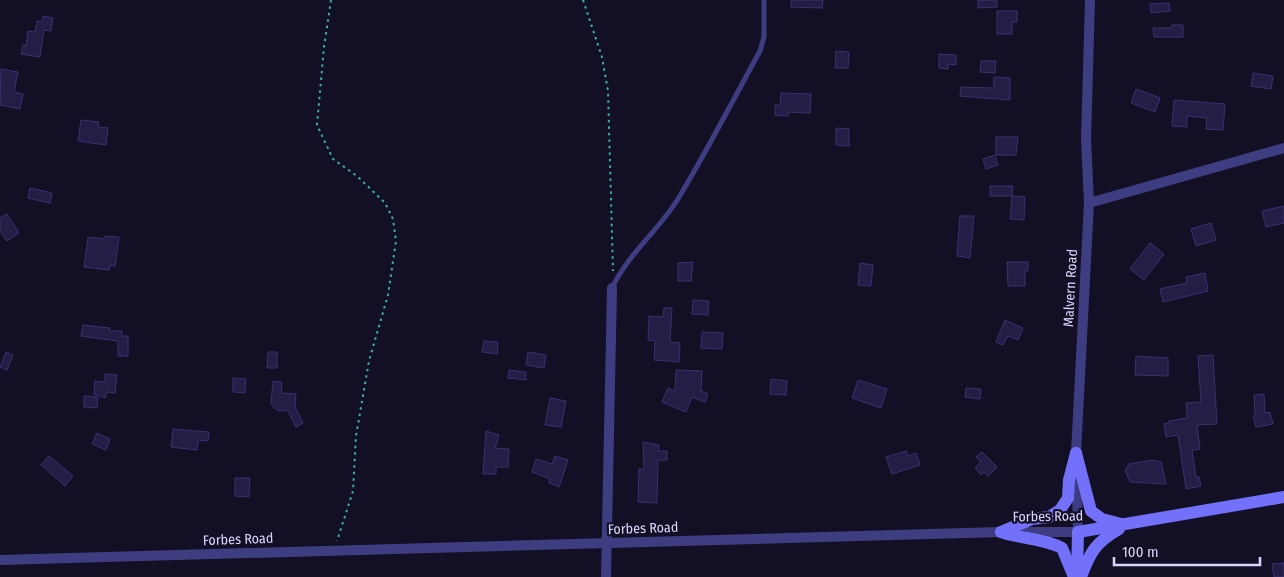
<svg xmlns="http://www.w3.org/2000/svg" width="1284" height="577" font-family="'Fira Sans Condensed',sans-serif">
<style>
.building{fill:#241d45;stroke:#3c3070}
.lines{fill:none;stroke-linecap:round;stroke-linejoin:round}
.path{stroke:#35b2a9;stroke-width:2;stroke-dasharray:2.5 4;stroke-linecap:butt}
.lane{stroke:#3f3d81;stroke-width:5}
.street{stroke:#3f3d81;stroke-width:10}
.secondary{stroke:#7370f9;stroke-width:12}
.labels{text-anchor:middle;stroke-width:4.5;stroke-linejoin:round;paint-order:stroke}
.street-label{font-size:14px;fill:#d9d5fd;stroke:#131025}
</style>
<rect width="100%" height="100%" fill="#131025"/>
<g class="building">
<polygon points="791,0 823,0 822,8 791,7"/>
<polygon points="978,0 997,0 997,7 978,8"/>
<polygon points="1169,3 1170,11 1151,13 1150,4"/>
<polygon points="997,11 1017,11 1017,22 1012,22 1012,34 997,34"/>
<polygon points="43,16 53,18 51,31 44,30 40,57 21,54 23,45 26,46 28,31 35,32 37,21 42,22"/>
<polygon points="1172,25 1183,25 1183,37 1154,37 1153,28 1172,28"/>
<polygon points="836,51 849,52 848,68 835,68"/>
<polygon points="939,54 956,55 956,65 948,64 948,69 939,68"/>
<polygon points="981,61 996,61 995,73 980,72"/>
<polygon points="1,69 18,72 14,92 23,94 20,109 0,105"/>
<polygon points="1253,73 1273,76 1271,89 1251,86"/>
<polygon points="994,77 1010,78 1010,100 960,96 961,87 994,88"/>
<polygon points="1136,89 1160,98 1155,112 1131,103"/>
<polygon points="781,93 811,94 810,113 789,112 788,116 775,115 775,105 780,105"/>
<polygon points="1174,100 1225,104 1223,130 1206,129 1207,118 1187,116 1187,127 1172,126"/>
<polygon points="81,120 99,122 98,127 108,128 106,145 78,141"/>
<polygon points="836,128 849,129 849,146 836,145"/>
<polygon points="996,137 1018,137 1016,155 996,155"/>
<polygon points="995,155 998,165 986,169 983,159"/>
<polygon points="990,186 1013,186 1012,196 990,196"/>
<polygon points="30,188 52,193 50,203 28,198"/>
<polygon points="1012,196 1025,197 1024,220 1010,219"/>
<polygon points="1284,206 1284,223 1266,227 1262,211"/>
<polygon points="7,214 19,233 7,241 0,231 0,218"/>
<polygon points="960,216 974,216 970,258 957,256"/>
<polygon points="1211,223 1216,240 1196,246 1191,229"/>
<polygon points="105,236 119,237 115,266 110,265 109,270 84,267 88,237 105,239"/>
<polygon points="1150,243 1164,254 1144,280 1130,269"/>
<polygon points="693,262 691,281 678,281 678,263"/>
<polygon points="1007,262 1028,262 1028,271 1025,271 1025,286 1008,286"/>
<polygon points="860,263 873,265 871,286 858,285"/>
<polygon points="1205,273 1208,291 1163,302 1160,289 1187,283 1186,277"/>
<polygon points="693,300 709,301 708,315 692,314"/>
<polygon points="664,308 672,308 670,342 680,343 679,362 654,360 655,341 648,340 649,316 663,317"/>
<polygon points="1005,320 1023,328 1018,340 1008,336 1003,345 996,342"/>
<polygon points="83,325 110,328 109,331 122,331 122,336 128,336 128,356 118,356 118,341 81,336"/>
<polygon points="702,332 723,333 722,349 701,348"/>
<polygon points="484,341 498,342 497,354 482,352"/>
<polygon points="6,352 13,355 7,370 0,367"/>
<polygon points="268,352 277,352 277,368 267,368"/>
<polygon points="528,352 546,355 544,368 526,365"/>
<polygon points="1213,355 1217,424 1197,425 1200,449 1192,450 1196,477 1199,477 1201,486 1186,489 1178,435 1166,437 1164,424 1169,423 1169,421 1187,418 1186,403 1201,402 1198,356"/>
<polygon points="1136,356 1168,358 1168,376 1135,375"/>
<polygon points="509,370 526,372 526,380 508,378"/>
<polygon points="676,370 702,371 701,391 708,394 705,402 692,397 686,412 662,402 668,388 675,391"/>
<polygon points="105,374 117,375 115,393 107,392 105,398 94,394 95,381 105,382"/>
<polygon points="233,378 246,379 245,393 233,392"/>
<polygon points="771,379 787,381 786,395 770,394"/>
<polygon points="858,380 887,389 881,408 852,398"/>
<polygon points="273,381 282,382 281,393 296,394 295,407 303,423 296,427 288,411 277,410 271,404"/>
<polygon points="966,388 981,389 980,399 965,397"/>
<polygon points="1264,394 1265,413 1270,412 1273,424 1256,427 1253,416 1255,415 1254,395"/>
<polygon points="84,396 98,397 97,408 84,407"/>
<polygon points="550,398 566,401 561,427 545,425"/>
<polygon points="173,429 209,432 208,441 198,440 197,450 171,447"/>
<polygon points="486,431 499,435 495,448 509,449 508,467 496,467 496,474 483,474"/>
<polygon points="97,433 110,439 106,450 92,444"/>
<polygon points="643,442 659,445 658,451 667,451 667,460 658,460 657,503 638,502 639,469 644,469"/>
<polygon points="906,451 908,456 916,453 920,465 892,474 886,457"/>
<polygon points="982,452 997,467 988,476 984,472 981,475 975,468 981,462 976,457"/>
<polygon points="49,456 73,476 65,486 41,465"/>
<polygon points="555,456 568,460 559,487 549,483 550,479 532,472 536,459 552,464"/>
<polygon points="1152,460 1161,462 1166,484 1130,482 1125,470 1129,464"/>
<polygon points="235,478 250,478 249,497 235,496"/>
<polygon points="1284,563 1284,577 1274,577 1272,564"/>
</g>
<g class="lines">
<g class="path">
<polyline points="331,0 324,47 317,125 333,159 357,176 385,203 393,219 396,241 388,295 369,361 356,436 353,491 337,541"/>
<polyline points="583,0 602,57 608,91 613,271"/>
</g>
<path class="lane" d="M 612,288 C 628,254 658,231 678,199 C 707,151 733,100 760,51 L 764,37 L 764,0"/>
<g class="street">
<polyline points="1089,203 1284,148"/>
<polyline points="0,560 1001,532 1078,532 1076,453 1089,203 1086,139 1090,0"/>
<polyline points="606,577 612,288"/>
</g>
<g class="secondary">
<polyline points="1076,453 1091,511 1102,519 1121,524"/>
<polyline points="1001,532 1032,519 1049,517 1060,510 1068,498 1069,480 1076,453"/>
<path d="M 1001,532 C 1021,539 1043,538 1062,548 L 1074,577"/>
<polyline points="1077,577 1078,532 1284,497"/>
<path d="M 1081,577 C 1090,552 1096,542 1119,529"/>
</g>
</g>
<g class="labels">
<g class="street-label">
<text transform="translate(1070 288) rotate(-87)" y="5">Malvern Road</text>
<text transform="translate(1048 516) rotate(-1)" y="5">Forbes Road</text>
<text transform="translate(643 528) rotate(-2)" y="5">Forbes Road</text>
<text transform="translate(238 539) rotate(-2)" y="5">Forbes Road</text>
</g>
</g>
<path d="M1114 557v8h146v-8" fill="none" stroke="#d9d5fd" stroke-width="2.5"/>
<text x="1122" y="557" font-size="15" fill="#d9d5fd" stroke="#131025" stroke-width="4" paint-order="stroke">100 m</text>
</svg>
